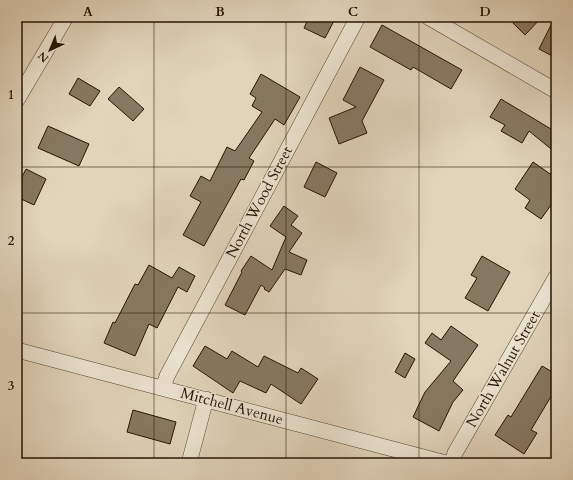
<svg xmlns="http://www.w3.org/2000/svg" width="573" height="480" font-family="Cardo,serif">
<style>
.building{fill:#877861;stroke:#251500}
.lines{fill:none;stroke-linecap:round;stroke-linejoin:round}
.street-casing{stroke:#54452e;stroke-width:16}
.street{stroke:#ece3d2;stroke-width:15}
.grid{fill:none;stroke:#251500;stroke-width:1;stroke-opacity:0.55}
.labels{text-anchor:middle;stroke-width:3;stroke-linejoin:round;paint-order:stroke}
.street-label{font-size:15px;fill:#251500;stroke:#ece3d2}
.neatline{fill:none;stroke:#251500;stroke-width:1.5}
.grid-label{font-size:13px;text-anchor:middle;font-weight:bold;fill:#251500}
</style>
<rect width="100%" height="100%" fill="#e1d4ba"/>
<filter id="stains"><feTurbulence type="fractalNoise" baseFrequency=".005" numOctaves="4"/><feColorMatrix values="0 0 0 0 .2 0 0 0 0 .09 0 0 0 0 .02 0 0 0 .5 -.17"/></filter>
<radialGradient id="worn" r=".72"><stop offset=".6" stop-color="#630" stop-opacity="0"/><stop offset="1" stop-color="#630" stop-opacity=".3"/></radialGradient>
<g class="building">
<polygon points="309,17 336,17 325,38 304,28"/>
<polygon points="507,17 542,17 525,35"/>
<polygon points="555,17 556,17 556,58 539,49"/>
<polygon points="382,25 462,70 451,89 413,67 411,70 370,47"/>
<polygon points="360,67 384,80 362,121 367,133 339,144 329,118 356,107 343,100"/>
<polygon points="261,74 300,97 284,125 275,119 249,158 254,161 244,180 241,179 204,246 183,235 201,202 190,196 201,176 210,181 227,147 235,151 262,112 252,106 256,98 250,94"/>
<polygon points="78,78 100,91 90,106 69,94"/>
<polygon points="119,87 144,109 133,121 108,99"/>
<polygon points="501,99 556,132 556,153 529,131 522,143 501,131 505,125 490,117"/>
<polygon points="48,126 89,144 79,166 38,148"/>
<polygon points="316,162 337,173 325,197 304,187"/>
<polygon points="533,162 556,178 556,198 541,219 525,208 530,200 515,189"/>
<polygon points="26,169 46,179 34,205 17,197 17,187"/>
<polygon points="284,206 298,216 291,225 302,233 289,252 307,260 301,275 285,269 269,292 264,289 265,288 261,285 245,315 225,305 242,272 241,271 251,256 272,270 286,237 270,226"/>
<polygon points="482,256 510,272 488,311 465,298 477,278 471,275"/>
<polygon points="149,265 172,278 179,267 195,276 187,292 178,287 157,328 149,324 135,356 104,343 113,322 115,323 135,284 138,285"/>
<polygon points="451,326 478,345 453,381 463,390 453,402 439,431 413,417 425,392 451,361 425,343 432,333 441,340"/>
<polygon points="205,346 227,359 232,351 258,367 264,356 298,373 301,368 318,379 301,404 271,384 266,393 240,381 233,393 193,366"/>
<polygon points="405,353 415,359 405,378 395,372"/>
<polygon points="542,366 556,374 556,388 531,430 537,433 524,454 495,435 508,415 511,417"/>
<polygon points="133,410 176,422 170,444 127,432"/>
</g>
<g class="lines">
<defs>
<g id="street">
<polyline points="428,17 556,91"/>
<polyline points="17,100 66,17"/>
<polyline points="17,350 446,463"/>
<polyline points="163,388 167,376 358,17"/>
<polyline points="189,463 206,399"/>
<polyline points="452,463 455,453 556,277"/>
</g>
</defs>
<use href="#street" class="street-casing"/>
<use href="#street" class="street"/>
</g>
<path class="grid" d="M 154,17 L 154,463M 286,17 L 286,463M 419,17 L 419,463M 17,167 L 556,167M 17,313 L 556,313"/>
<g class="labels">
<g class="street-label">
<text transform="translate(259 202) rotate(-62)" y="5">North Wood Street</text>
<text transform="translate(503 369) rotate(-60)" y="5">North Walnut Street</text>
<text transform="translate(232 406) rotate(15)" y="5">Mitchell Avenue</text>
</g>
</g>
<rect width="573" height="480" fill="none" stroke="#e1d4ba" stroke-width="44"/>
<g transform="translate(50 50) rotate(224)" stroke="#ece3d2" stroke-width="3" paint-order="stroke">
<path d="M0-3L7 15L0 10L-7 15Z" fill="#251500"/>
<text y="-6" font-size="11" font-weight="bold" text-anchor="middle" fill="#251500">N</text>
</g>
<rect x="22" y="22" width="529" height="436" class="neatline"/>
<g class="grid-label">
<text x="88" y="16">A</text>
<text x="220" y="16">B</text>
<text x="353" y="16">C</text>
<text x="485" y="16">D</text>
<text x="11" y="99">1</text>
<text x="11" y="245">2</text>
<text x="11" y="390">3</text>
</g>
<rect width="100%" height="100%" filter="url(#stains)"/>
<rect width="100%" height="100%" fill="url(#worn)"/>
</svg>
